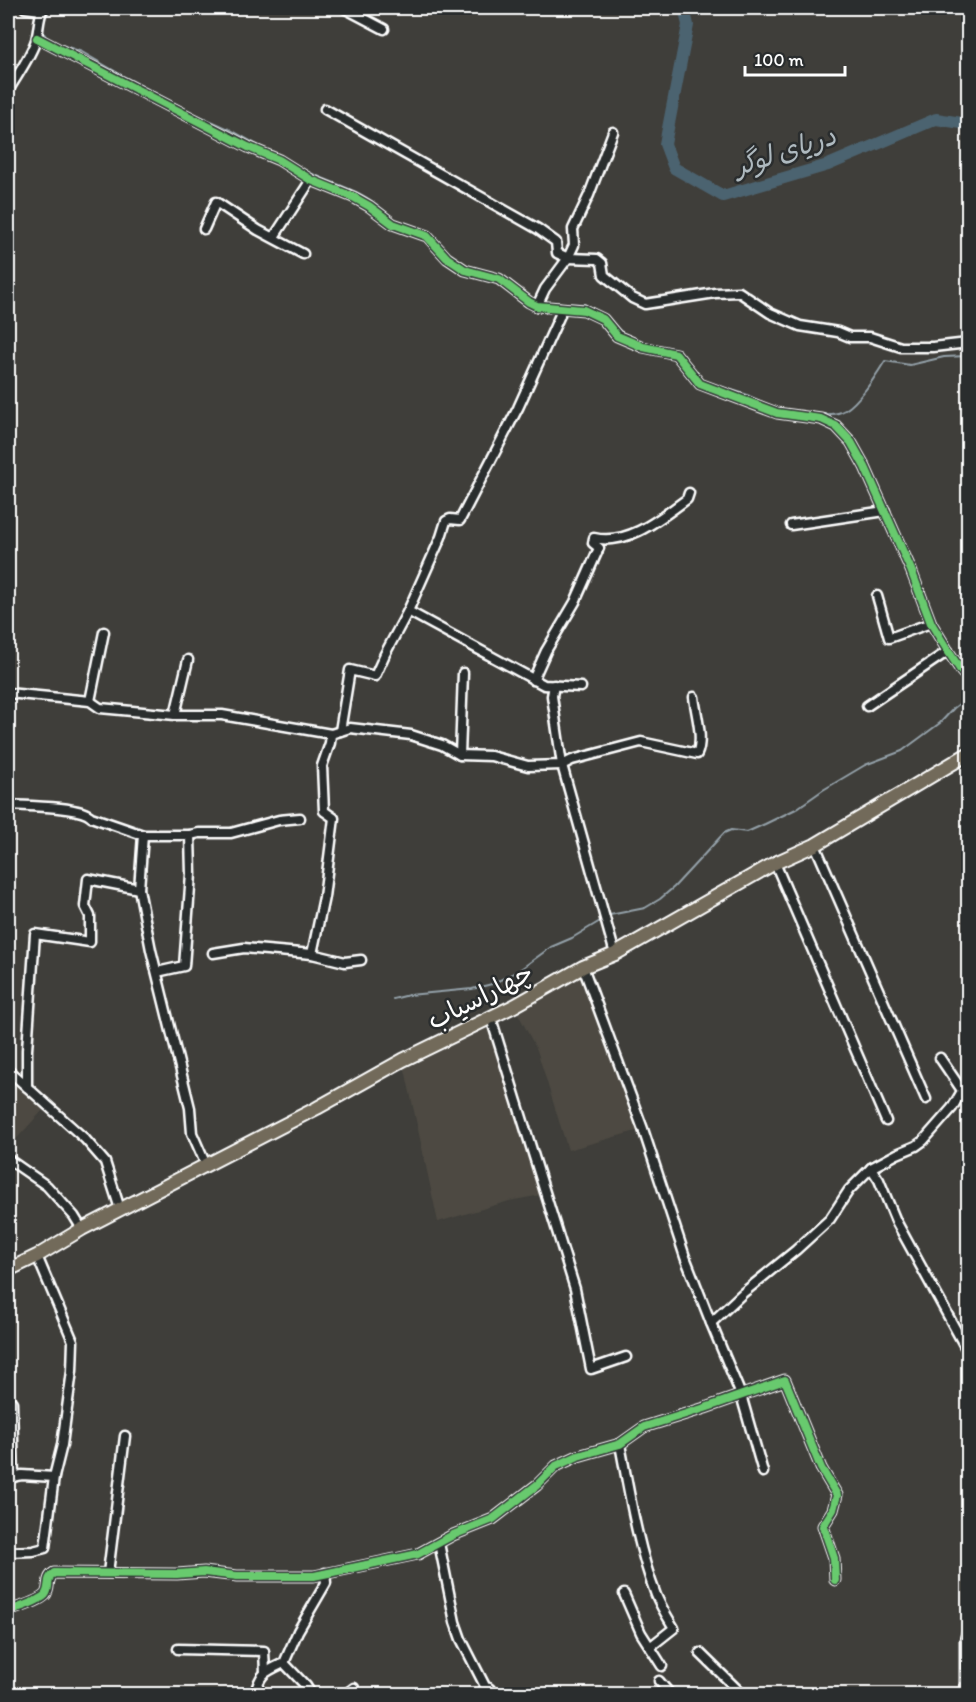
<svg xmlns="http://www.w3.org/2000/svg" width="976" height="1702" font-family="Itim,'Playpen Sans Arabic',sans-serif">
<style>
.built{fill:#4d4a42}
.lines{fill:none;stroke-linecap:round;stroke-linejoin:round}
.stream{stroke:#94a1a9;stroke-width:2}
.river{stroke:#4c6370;stroke-width:12}
.minor-casing{stroke:#fff;stroke-width:13}
.highway-casing{stroke:#fff;stroke-width:16}
.minor{stroke:#2a2d2e;stroke-width:8}
.highway{stroke:#726b5a;stroke-width:12}
.cycleway-casing{stroke:#2a2d2e;stroke-width:11}
.cycleway{stroke:#67ca6e;stroke-width:8}
.labels{text-anchor:middle;stroke-width:5;stroke-linejoin:round;paint-order:stroke}
.street-label{font-size:26px;fill:#fff;stroke:#2a2d2e}
.water-label{font-size:27px;font-style:italic;fill:#aeb9bf;stroke:#2a2d2e}
</style>
<rect width="100%" height="100%" fill="#3f3e3a"/>
<filter id="ink" filterUnits="userSpaceOnUse"><feTurbulence type="fractalNoise" baseFrequency=".0167" numOctaves="2"/><feDisplacementMap in="SourceGraphic" scale="12" xChannelSelector="R" yChannelSelector="G"/><feConvolveMatrix kernelMatrix="1 2 1 2 8 2 1 2 1" color-interpolation-filters="sRGB"/></filter>
<g filter="url(#ink)">
<g class="built">
<polygon points="583,967 643,1129 568,1150 537,1050 514,1006"/>
<polygon points="491,1018 546,1194 509,1201 438,1222 403,1060"/>
<polygon points="8,1078 43,1110 8,1148"/>
</g>
<g class="lines">
<g class="stream">
<path d="M 48,39 C 38,29 44,17 52,8"/>
<polyline points="53,42 82,52 125,77 191,112 231,130 270,152"/>
<path d="M 298,167 C 318,178 340,184 360,194 C 374,201 386,212 398,222"/>
<polyline points="444,248 453,257"/>
<path d="M 481,271 C 496,269 511,282 522,292"/>
<polyline points="546,303 584,304 606,316"/>
<polyline points="613,325 627,336"/>
<polyline points="635,340 656,346"/>
<polyline points="708,383 745,394 770,406"/>
<path d="M 793,411 C 806,412 829,417 841,412 C 856,407 877,374 885,361 L 910,365 L 944,357 L 968,356"/>
<polyline points="393,999 409,995 472,989 492,984 518,971 551,947 572,938 610,915 645,908 660,899 674,887 724,833 731,830 747,832 765,824 796,809 823,790 865,765 902,751 940,723 954,708 968,697"/>
</g>
<polyline class="river" points="684,8 688,25 665,144 674,168 723,196 828,165 936,119 968,124"/>
<defs>
<g id="minor">
<polyline points="25,8 41,10"/>
<polyline points="344,8 384,29"/>
<polyline points="37,38 248,147 279,160 311,180 353,197 369,206 393,224 427,236 447,258 465,270 499,279 529,302 537,306 584,310 603,319 617,336 643,347 676,354 700,384 777,413 821,419 836,426 851,442 865,467 911,570 931,623 948,651 962,672 968,678"/>
<path d="M 8,91 C 17,75 30,58 36,40 C 39,30 38,19 43,8"/>
<polyline points="325,109 538,229 556,242 557,253 568,258 597,259 602,263 604,275 632,298 645,304 715,293 739,292 770,313 800,326 838,332 850,337 870,337 901,347 933,347 968,343"/>
<polyline points="204,229 216,202 258,230 303,254"/>
<polyline points="274,237 311,180"/>
<polyline points="537,306 545,289 568,258 574,245 573,229 589,195 613,132"/>
<polyline points="791,525 885,511"/>
<polyline points="877,596 889,638 931,623"/>
<polyline points="408,611 544,685 581,687"/>
<path d="M 533,680 L 546,651 L 575,602 L 599,548 L 593,543 L 594,538 C 628,546 661,518 687,499 L 689,493"/>
<polyline points="554,685 552,696 562,765 615,954"/>
<path d="M 8,693 L 90,701 L 100,708 L 175,715 L 222,715 L 331,734 L 350,728 L 411,735 L 442,745 L 460,755 L 491,756 L 528,766 L 562,765 L 572,760 L 641,742 L 697,754 C 704,738 696,715 694,697"/>
<polyline points="90,701 104,632"/>
<polyline points="867,706 948,651"/>
<polyline points="175,715 188,660"/>
<polyline points="340,731 350,670 375,676 385,654 408,611 441,537 446,521 450,519 460,520 518,408 560,315 559,308"/>
<polyline points="460,755 463,673"/>
<path d="M 8,805 C 25,806 81,806 91,817 L 143,835 L 190,835 L 199,833 L 231,833 L 279,820 L 300,818"/>
<polyline points="143,835 139,889 151,950 190,1108 192,1133 206,1165"/>
<polyline points="815,845 926,1099"/>
<polyline points="775,863 886,1121"/>
<polyline points="213,953 244,948 312,954 345,962 361,960"/>
<polyline points="312,954 324,897 334,818 324,811 322,766 330,743 331,734"/>
<polyline points="583,967 643,1129 685,1257 711,1323 741,1395 763,1472"/>
<polyline points="157,972 184,966 191,874 190,835"/>
<polyline points="491,1018 575,1289 591,1369 626,1357"/>
<polyline points="940,1058 968,1099"/>
<polyline points="8,1070 85,1139 105,1162 120,1209"/>
<polyline points="27,1087 27,1050 35,934 90,942 90,916 85,906 88,879 139,889"/>
<polyline points="8,1159 47,1186 74,1216 82,1229"/>
<polyline points="871,1168 879,1180 896,1221 968,1352"/>
<polyline points="711,1323 743,1293 796,1250 830,1219 849,1190 871,1168 897,1154 916,1146 923,1141 952,1108 968,1081"/>
<polyline points="8,1403 12,1402 14,1477"/>
<path d="M 620,1444 C 629,1492 638,1549 656,1595 C 661,1607 668,1618 674,1628 L 650,1647"/>
<polyline points="8,1478 22,1475 54,1477"/>
<polyline points="439,1543 455,1622 461,1639 487,1690 489,1688 494,1694"/>
<polyline points="8,1552 33,1551 45,1548 54,1477 62,1445 72,1371 73,1341 37,1256"/>
<polyline points="108,1573 125,1436"/>
<polyline points="624,1594 641,1633 662,1666"/>
<path d="M 8,1611 C 17,1608 38,1602 45,1595 C 51,1588 45,1579 54,1573 L 177,1574 L 204,1572 L 237,1576 L 314,1576 L 418,1554 L 453,1535 L 493,1519 L 537,1485 L 556,1466 L 578,1456 L 620,1444 L 644,1427 L 705,1408 L 785,1380 L 821,1468 L 837,1495 L 833,1510 L 823,1526 L 834,1558 L 835,1580"/>
<polyline points="178,1649 264,1651 265,1672"/>
<polyline points="700,1653 742,1694"/>
<polyline points="284,1663 298,1631 326,1583 325,1573"/>
<polyline points="659,1681 670,1694"/>
<path d="M 255,1694 C 260,1673 265,1672 284,1663 L 306,1686 L 311,1694"/>
<polyline points="346,1694 354,1688"/>
<polyline points="965,1694 965,1640 968,1629"/>
</g>
<polyline id="highway" points="8,1270 37,1256 82,1229 317,1108 403,1060 514,1006 583,967 615,954 775,863 815,845 968,754"/>
</defs>
<use href="#minor" class="minor-casing"/>
<use href="#highway" class="highway-casing"/>
<use href="#minor" class="minor"/>
<use href="#highway" class="highway"/>
<defs>
<g id="cycleway">
<polyline points="37,38 248,147 279,160 311,180 353,197 369,206 393,224 427,236 447,258 465,270 499,279 529,302 537,306 584,310 603,319 617,336 643,347 676,354 700,384 777,413 821,419 836,426 851,442 865,467 911,570 931,623 948,651 962,672 968,678"/>
<path d="M 8,1611 C 17,1608 38,1602 45,1595 C 51,1588 45,1579 54,1573 L 177,1574 L 204,1572 L 237,1576 L 314,1576 L 418,1554 L 453,1535 L 493,1519 L 537,1485 L 556,1466 L 578,1456 L 620,1444 L 644,1427 L 705,1408 L 785,1380 L 821,1468 L 837,1495 L 833,1510 L 823,1526 L 834,1558 L 835,1580"/>
</g>
</defs>
<use href="#cycleway" class="cycleway-casing"/>
<use href="#cycleway" class="cycleway"/>
</g>
</g>
<g class="labels">
<g class="street-label">
<text transform="translate(480 996) rotate(-27)" y="9">چهاراسیاب</text>
</g>
<g class="water-label">
<text transform="translate(785 151) rotate(-18)" y="9">دریای لوگر</text>
</g>
</g>
<rect width="976" height="1702" fill="none" stroke="#2a2d2e" stroke-width="30"/>
<rect x="15" y="15" width="946" height="1672" fill="none" stroke="#fff" stroke-width="2" filter="url(#ink)"/>
<path d="M745 66v9h100v-9" fill="none" stroke="#ffffff" stroke-width="3"/>
<text x="754" y="66" font-size="18" fill="#ffffff" stroke="#2a2d2e" stroke-width="4.5" paint-order="stroke">100 m</text>
</svg>
